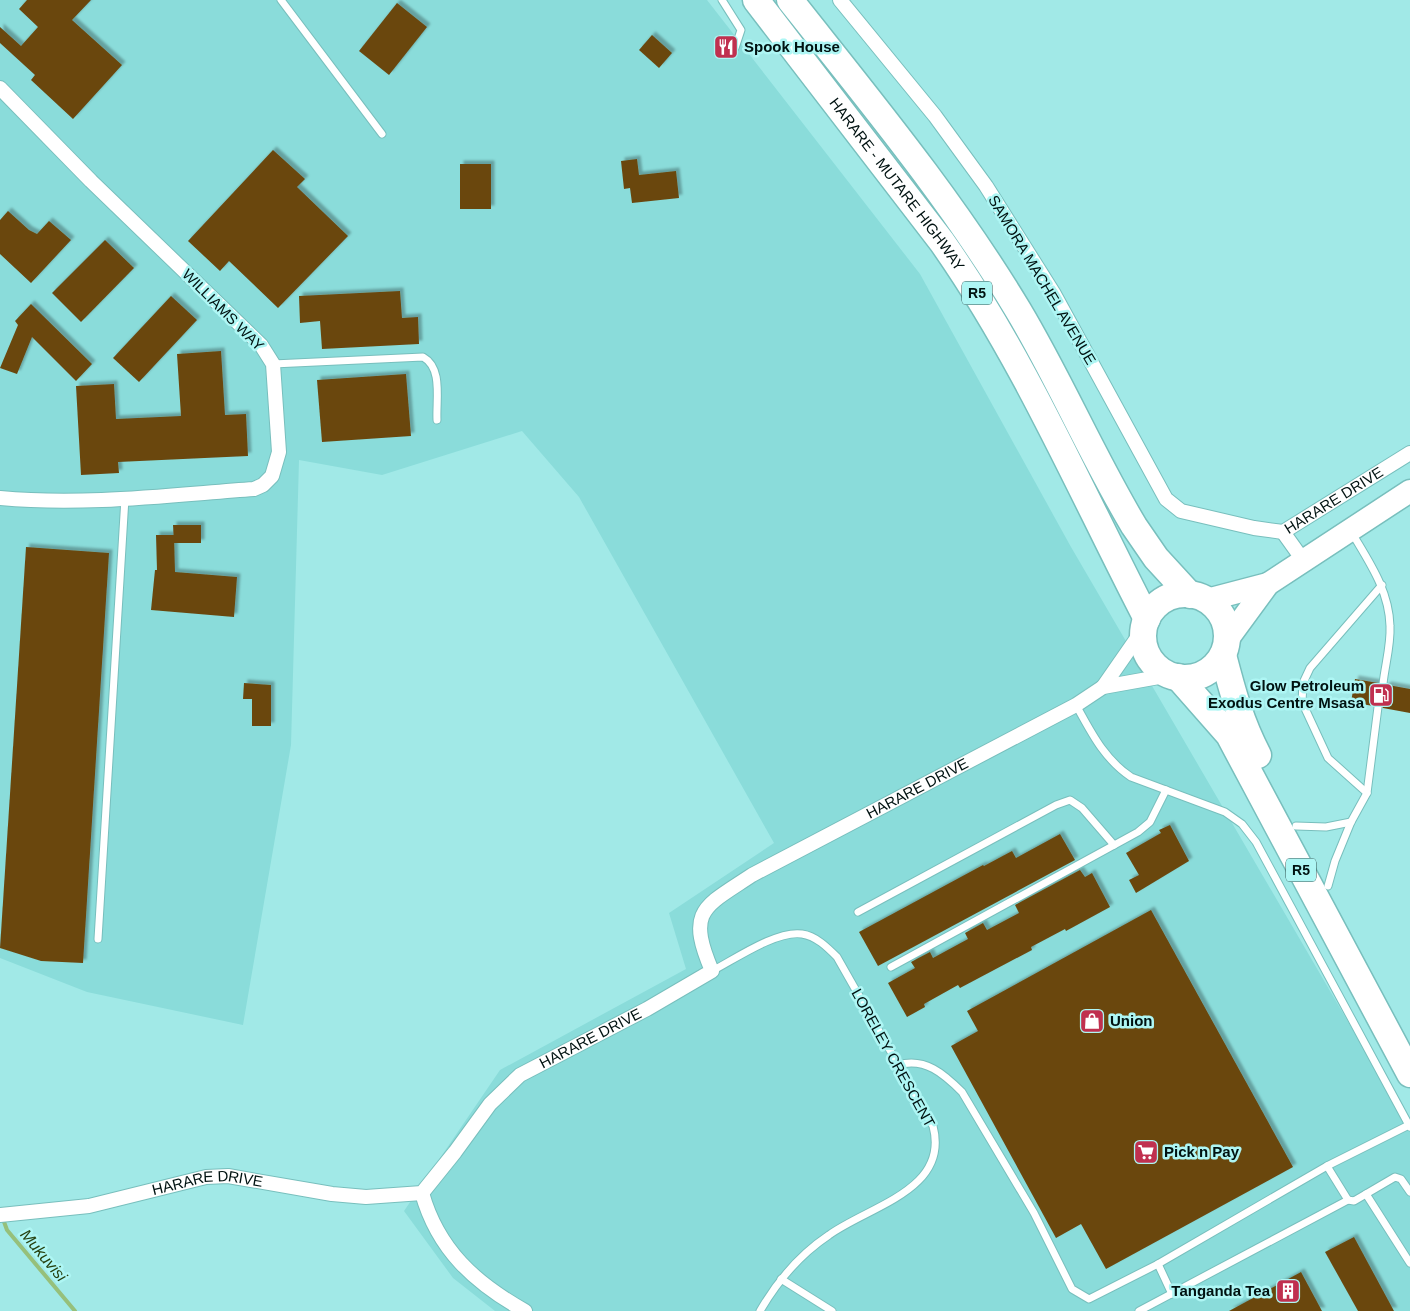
<svg xmlns="http://www.w3.org/2000/svg" width="1410" height="1311" font-family="Helvetica,sans-serif">
<style>
.built{fill:#8adcda}
.lines{fill:none;stroke-linecap:round;stroke-linejoin:round}
.stream{stroke:#96c07b;stroke-width:4}
.building{fill:#6a470e;filter:url(#shadow)}
.lane-casing{stroke:#78bfbd;stroke-width:9}
.street-casing{stroke:#78bfbd;stroke-width:16}
.primary-casing{stroke:#78bfbd;stroke-width:25}
.highway-casing{stroke:#78bfbd;stroke-width:29}
.lane{stroke:#fff;stroke-width:7}
.street{stroke:#fff;stroke-width:14}
.primary{stroke:#fff;stroke-width:22}
.highway{stroke:#fff;stroke-width:26}
.labels{text-anchor:middle;stroke-width:5;stroke-linejoin:round;paint-order:stroke}
.shield{fill:#aef6f4;stroke:#345655;stroke-width:1}
.shield-label{font-size:14px;font-weight:bold;fill:#001211}
.poi-label{font-size:15px;font-weight:bold;fill:#001211;stroke:#aef6f4;text-anchor:start}
.street-label{font-size:15px;fill:#001211;stroke:#aef6f4}
.water-label{font-size:16px;font-style:italic;fill:#264110;stroke:#aef6f4}
</style>
<defs>
<filter id="shadow"><feDropShadow dx="3.5" dy="-3.5" stdDeviation="1" flood-color="#0004"/></filter>
</defs>
<rect width="100%" height="100%" fill="#a1e9e7"/>
<polygon class="built" points="0,0 707,0 920,274 1071,547 1410,1128 1410,1311 495,1311 453,1278 404,1211 500,1070 686,969 669,913 774,843 579,497 522,431 382,475 299,460 291,745 243,1025 87,992 0,958"/>
<g class="lines">
<polyline class="stream" points="3,1219 7,1230 75,1311"/>
</g>
<g class="building">
<polygon points="27,0 91,0 72,20 122,65 73,119 31,80 35,75 0,43 0,27 21,46 38,27 19,9"/>
<polygon points="397,3 427,27 389,75 359,51"/>
<polygon points="652,35 672,53 659,68 639,50"/>
<polygon points="273,150 305,179 297,187 348,236 278,308 229,261 220,271 188,241"/>
<polygon points="637,159 639,175 676,171 679,198 632,203 630,188 624,189 621,161"/>
<rect x="460" y="164" width="31" height="45"/>
<polygon points="8,211 29,230 37,234 49,221 71,240 31,283 0,254 0,220"/>
<polygon points="105,240 134,268 81,322 52,293"/>
<polygon points="400,291 402,318 418,317 419,344 322,349 320,321 300,323 299,296"/>
<polygon points="171,296 197,320 139,382 113,358"/>
<polygon points="31,304 92,364 76,381 32,337 17,374 0,368 18,325 15,321"/>
<polygon points="221,351 225,415 246,414 248,456 118,462 119,473 81,475 76,386 114,384 116,419 181,416 177,354"/>
<polygon points="406,374 411,436 322,442 317,380"/>
<polygon points="173,525 201,525 201,543 174,543"/>
<polygon points="156,535 174,535 175,572 237,577 234,617 151,610 155,570 157,570"/>
<polygon points="26,547 109,553 83,963 41,961 0,948"/>
<polygon points="1355,679 1378,683 1382,689 1388,685 1410,689 1410,713 1383,708 1379,702 1373,706 1351,702"/>
<polygon points="244,683 271,685 271,726 252,726 252,699 243,699"/>
<polygon points="1170,825 1189,861 1136,893 1129,880 1139,875 1126,853 1161,833 1159,830"/>
<polygon points="1060,834 1075,860 878,966 859,932 983,865 984,866 1012,851 1016,858"/>
<polygon points="1080,870 1085,877 1092,873 1110,907 1066,931 1065,929 1031,947 1032,950 960,988 958,985 924,1004 925,1007 907,1017 888,983 915,968 911,962 930,952 933,958 968,939 965,933 983,923 987,930 1019,913 1015,905"/>
<polygon points="1151,910 1293,1167 1106,1269 1081,1224 1056,1238 951,1046 978,1031 967,1011"/>
<polygon points="1354,1237 1394,1311 1358,1311 1325,1252"/>
<polygon points="1301,1272 1322,1311 1229,1311"/>
</g>
<g class="lines">
<defs>
<g id="lane">
<polyline points="281,0 382,134"/>
<polyline points="722,0 741,30 735,48"/>
<path d="M 273,364 L 423,357 C 443,368 436,399 437,420"/>
<path d="M 1352,533 C 1369,562 1389,590 1390,626 C 1391,645 1385,665 1383,684"/>
<path d="M 1076,705 C 1091,732 1104,759 1131,777 L 1225,812 L 1242,824 L 1256,842 L 1410,1127"/>
<polyline points="1367,793 1328,758 1302,702 1303,683 1310,668 1382,585"/>
<polyline points="1296,826 1326,827 1351,822"/>
<polyline points="1328,886 1335,861 1351,822 1367,793 1378,707"/>
<polyline points="858,912 1056,805 1070,800 1082,808 1114,845"/>
<polyline points="98,939 125,498"/>
<polyline points="891,967 1138,832 1150,822 1166,790"/>
<path d="M 712,971 C 735,959 777,930 802,934 C 816,936 827,947 837,957 L 933,1126 C 950,1190 869,1206 829,1235 C 799,1255 778,1280 760,1311"/>
<path d="M 898,1065 C 925,1057 944,1074 962,1092 L 1034,1213 L 1072,1289 L 1089,1299 L 1158,1264 L 1327,1166 L 1409,1125"/>
<polyline points="1327,1166 1348,1200 1354,1201 1395,1177 1401,1179 1410,1192"/>
<polyline points="1366,1194 1410,1263"/>
<polyline points="1158,1264 1172,1294"/>
<polyline points="781,1279 832,1311"/>
<polyline points="1139,1311 1348,1200"/>
</g>
<g id="street">
<path id="s1" d="M 840,0 L 935,116 L 986,186 L 1054,294 L 1166,499 L 1181,511 L 1254,528 L 1283,532 L 1410,453"/>
<path d="M 0,88 L 91,181 L 261,345 L 273,364 L 279,452 L 272,476 L 263,485 L 254,489 C 171,495 84,506 0,498"/>
<polyline points="1283,532 1303,560"/>
<polyline points="1103,687 1144,628"/>
<path d="M 422,1193 C 438,1250 475,1283 525,1311"/>
<path id="s2" d="M 0,1215 L 89,1206 L 206,1177 L 228,1176 L 332,1194 L 366,1197 L 422,1193 L 455,1152 L 490,1104 L 520,1075 L 647,1009 L 712,971 C 686,910 704,907 752,875 L 1076,705 L 1103,687 L 1170,675"/>
</g>
<g id="primary">
<polyline points="1207,600 1268,584"/>
<polyline points="1227,640 1268,584 1410,491"/>
</g>
<g id="highway">
<path id="s3" d="M 756,0 L 942,242 C 1025,360 1081,492 1147,619"/>
<path d="M 790,0 C 869,100 952,200 1018,310 C 1060,380 1092,456 1134,526 L 1156,558 L 1190,595"/>
<circle cx="1185" cy="636" r="42"/>
<path d="M 1223,655 C 1232,690 1241,723 1258,755"/>
<polyline points="1178,677 1229,735 1410,1074"/>
</g>
</defs>
<use href="#lane" class="lane-casing"/>
<use href="#street" class="street-casing"/>
<use href="#primary" class="primary-casing"/>
<use href="#highway" class="highway-casing"/>
<use href="#lane" class="lane"/>
<use href="#street" class="street"/>
<use href="#primary" class="primary"/>
<use href="#highway" class="highway"/>
</g>
<defs>
<symbol id="restaurant-square" viewBox="-11 -11 22 22"><rect x="-9" y="-9" width="18" height="18" rx="4" fill="#c0304f" stroke="#aef6f4"/><path d="M-5-6h1v4h1v-4h1v4h1v-4h1v5L-1.5 .5V6h-2V.5L-5-1ZM5-6V6H3V1.5H1.5Q1.5-4 5-6Z" fill="#fff"/></symbol>
<symbol id="fuel-square" viewBox="-11 -11 22 22"><rect x="-9" y="-9" width="18" height="18" rx="4" fill="#c0304f" stroke="#aef6f4"/><path d="M-5.5-6h7V0h2V4h1.3V-2.5L3-4.5l.8-.8L6-3V5H2.5V1h-1V6h-7ZM-4.2-4.7v3.2H.2V-4.7Z" fill="#fff"/></symbol>
<symbol id="shop-square" viewBox="-11 -11 22 22"><rect x="-9" y="-9" width="18" height="18" rx="4" fill="#c0304f" stroke="#aef6f4"/><path d="M-5-2.5h2.3a2.7 3.5 0 0 1 5.4 0H5L5.5 6h-11ZM-1.5-2.5h3a1.5 2.3 0 0 0-3 0Z" fill="#fff"/></symbol>
<symbol id="supermarket-square" viewBox="-11 -11 22 22"><rect x="-9" y="-9" width="18" height="18" rx="4" fill="#c0304f" stroke="#aef6f4"/><path d="M-6-5.5h2.5l.6 2H6L4.5 2H-2.5L-4.4-4H-6ZM-1.5 3.2a1.3 1.3 0 1 0 .1 0ZM3 3.2a1.3 1.3 0 1 0 .1 0Z" fill="#fff"/></symbol>
<symbol id="building-square" viewBox="-11 -11 22 22"><rect x="-9" y="-9" width="18" height="18" rx="4" fill="#c0304f" stroke="#aef6f4"/><path d="M-4-6H4V6H1V3H-1V6H-4ZM-2.5-4.3h1.7v1.8h-1.7ZM.8-4.3h1.7v1.8H.8ZM-2.5-1h1.7V.8h-1.7ZM.8-1h1.7V.8H.8Z" fill="#fff"/></symbol>
</defs>
<g fill-rule="evenodd">
<use href="#restaurant-square" x="712" y="33" width="28" height="28"/>
<use href="#fuel-square" x="1367" y="681" width="28" height="28"/>
<use href="#shop-square" x="1078" y="1007" width="28" height="28"/>
<use href="#supermarket-square" x="1132" y="1138" width="28" height="28"/>
<use href="#building-square" x="1274" y="1277" width="28" height="28"/>
</g>
<g class="labels">
<g class="shield">
<rect x="962" y="281.5" width="30" height="23" rx="4"/>
<rect x="1286" y="858.5" width="30" height="23" rx="4"/>
</g>
<g class="shield-label">
<text x="977" y="298">R5</text>
<text x="1301" y="875">R5</text>
</g>
<g class="poi-label">
<text x="744" y="52">Spook House</text>
<text x="1364" y="691" text-anchor="end">Glow Petroleum<tspan x="1364" dy="17">Exodus Centre Msasa</tspan></text>
<text x="1110" y="1026">Union</text>
<text x="1164" y="1157">Pick n Pay</text>
<text x="1270" y="1296" text-anchor="end">Tanganda Tea</text>
</g>
<g class="street-label">
<text dy="5" stroke="none"><textPath href="#s3" startOffset="232">HARARE - MUTARE HIGHWAY</textPath></text>
<text transform="translate(1042 280) rotate(59)" y="5">SAMORA MACHEL AVENUE</text>
<text transform="translate(223 310) rotate(45)" y="5">WILLIAMS WAY</text>
<text dy="5" stroke="none"><textPath href="#s1" startOffset="781">HARARE DRIVE</textPath></text>
<text dy="5" stroke="none"><textPath href="#s2" startOffset="1109">HARARE DRIVE</textPath></text>
<text dy="5" stroke="none"><textPath href="#s2" startOffset="661">HARARE DRIVE</textPath></text>
<text transform="translate(893 1058) rotate(61)" y="5">LORELEY CRESCENT</text>
<text dy="5" stroke="none"><textPath href="#s2" startOffset="211">HARARE DRIVE</textPath></text>
</g>
<g class="water-label">
<text transform="translate(44 1255) rotate(50)" y="6">Mukuvisi</text>
</g>
</g>
</svg>
